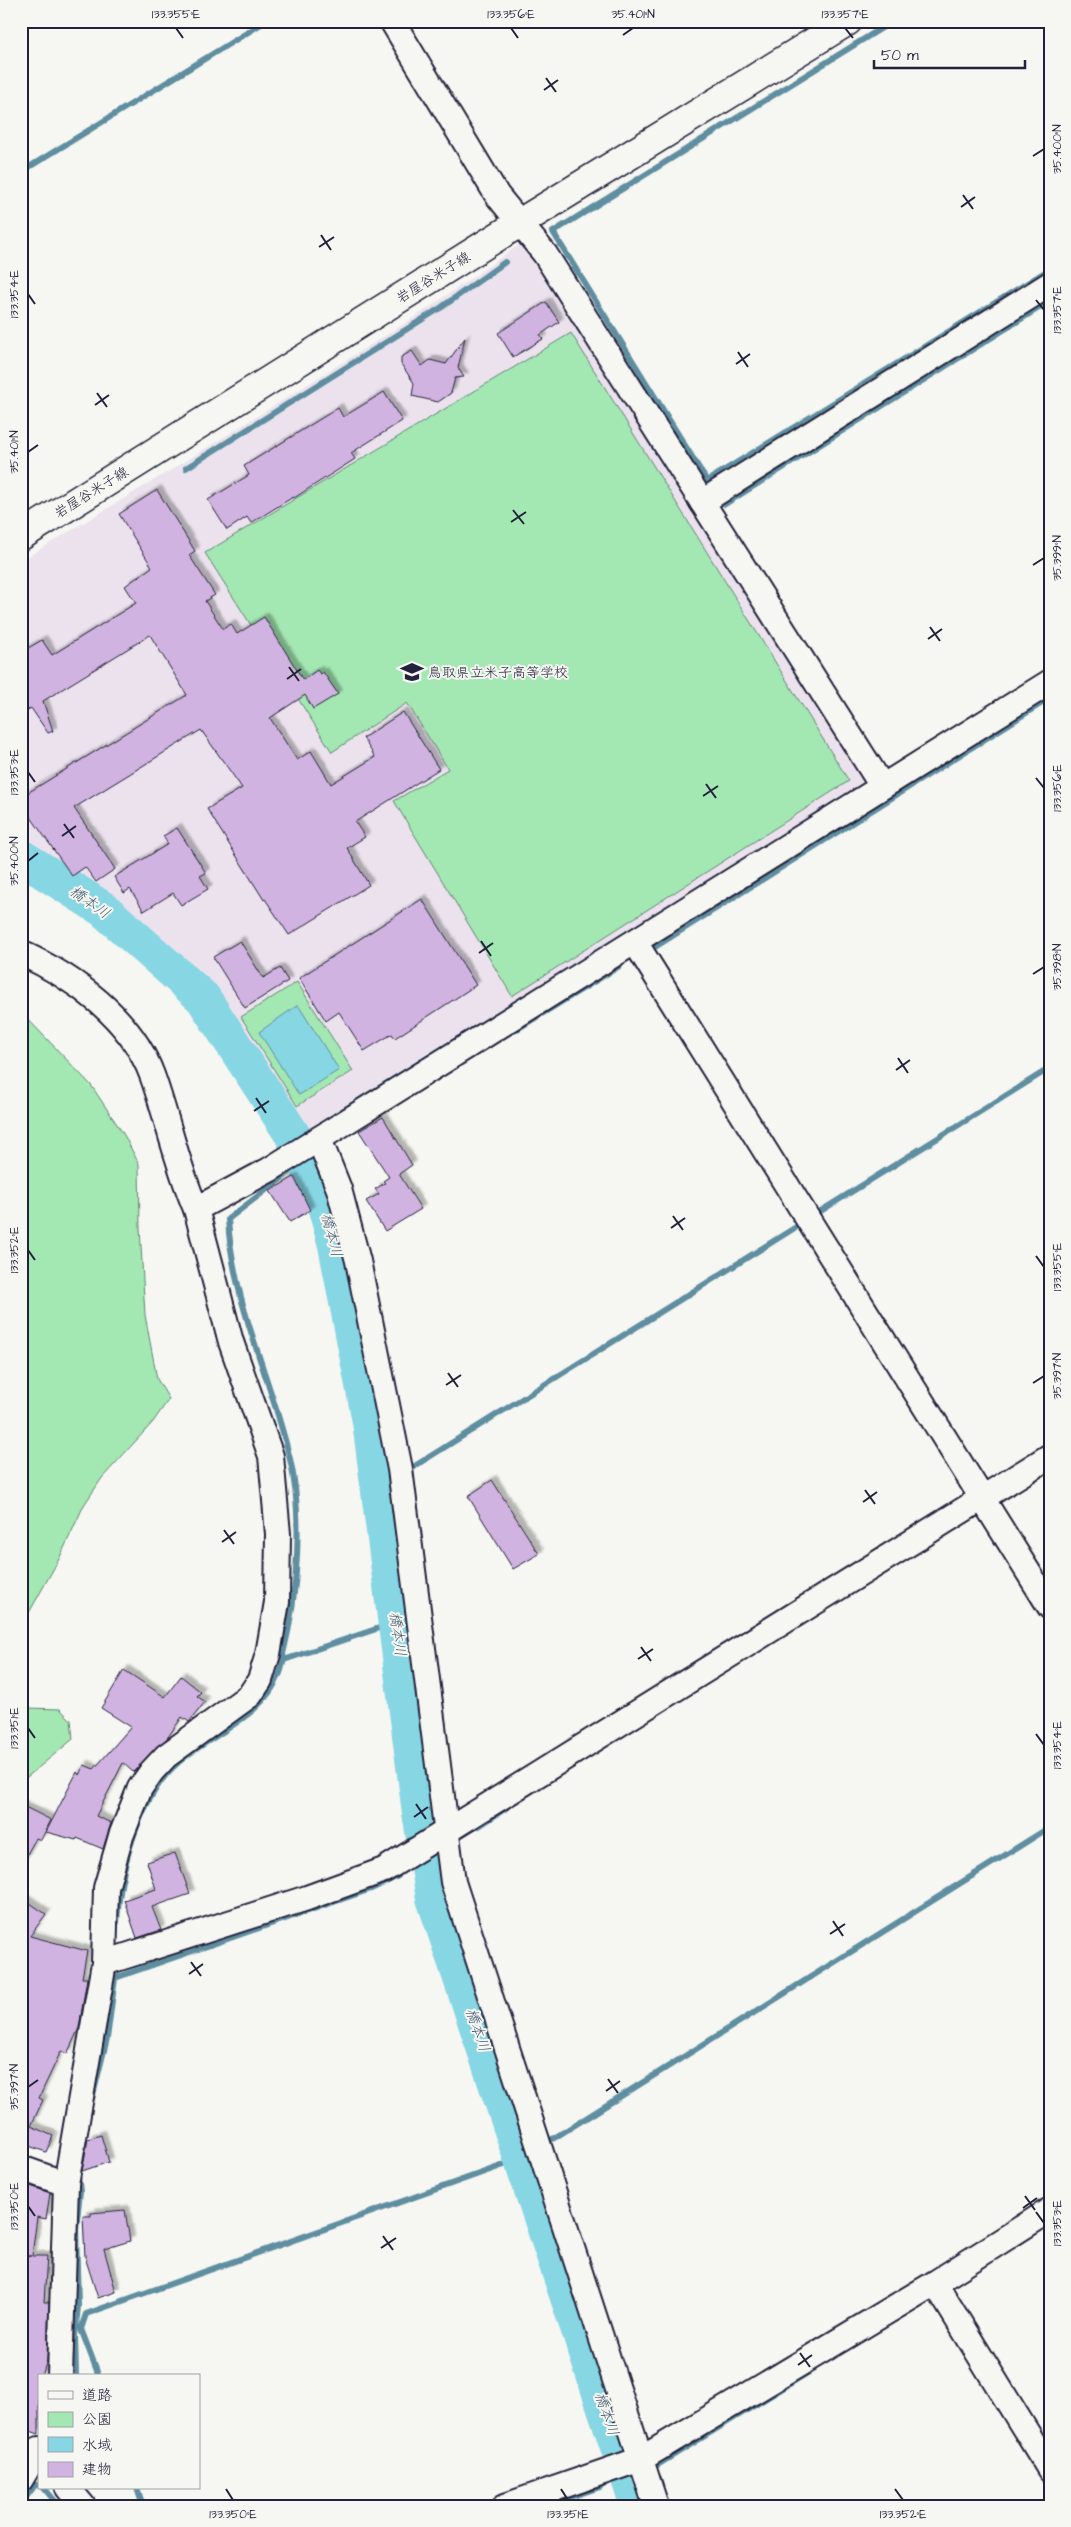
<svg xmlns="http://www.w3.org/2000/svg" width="1071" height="2527" font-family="'Architects Daughter','Klee One',sans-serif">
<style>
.built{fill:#ebe2ed}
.green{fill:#a3e7b2;stroke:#628476}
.water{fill:#87d6e4;stroke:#5f8ea0}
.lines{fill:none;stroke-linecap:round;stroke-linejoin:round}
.stream{stroke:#5f8ea0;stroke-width:6}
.river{stroke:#87d6e4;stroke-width:36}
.building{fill:#d0b3e0;stroke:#22223b;filter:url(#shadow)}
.minor-casing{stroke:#22223b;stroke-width:28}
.major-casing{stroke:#22223b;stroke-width:31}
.minor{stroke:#f6f6f2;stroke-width:24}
.major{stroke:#f6f6f2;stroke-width:28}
.ticks{fill:none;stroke:#22223b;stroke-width:2}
.labels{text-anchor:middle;stroke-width:4;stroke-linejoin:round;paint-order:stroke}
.street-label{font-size:14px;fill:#22223b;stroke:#f6f6f2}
.poi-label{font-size:14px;fill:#22223b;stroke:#f6f6f2;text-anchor:start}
.water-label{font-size:15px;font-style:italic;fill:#40586e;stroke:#f6f6f2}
.neatline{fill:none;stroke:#22223b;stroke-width:2}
.ticks-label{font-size:12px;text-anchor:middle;fill:#22223b}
</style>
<defs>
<filter id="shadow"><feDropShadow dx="4.5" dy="-4.5" stdDeviation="1" flood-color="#0004"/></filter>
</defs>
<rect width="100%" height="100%" fill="#f6f6f2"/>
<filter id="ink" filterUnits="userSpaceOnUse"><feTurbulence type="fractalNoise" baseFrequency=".02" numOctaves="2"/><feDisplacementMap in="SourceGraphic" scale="10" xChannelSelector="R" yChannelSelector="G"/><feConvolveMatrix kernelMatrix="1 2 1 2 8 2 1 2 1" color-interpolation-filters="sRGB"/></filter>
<g filter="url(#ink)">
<polygon class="built" points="523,242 531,243 871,785 303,1139 219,1002 108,905 21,847 21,561 189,459 426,310"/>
<g class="green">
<polygon points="571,333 849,781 512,996 394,801 448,769 407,703 332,752 205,553"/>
<polygon points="297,982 353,1071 297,1106 241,1017"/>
<polygon points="21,1012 91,1085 124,1135 139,1164 140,1228 145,1315 157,1379 169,1399 153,1422 102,1478 84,1505 59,1559 21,1627"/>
<polygon points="21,1706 27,1708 60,1709 71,1720 73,1739 21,1782"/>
</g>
<g class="water">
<polygon points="864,784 865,787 336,1117 334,1113"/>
<polygon points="298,1005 339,1070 299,1095 259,1032"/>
</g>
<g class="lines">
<g class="stream">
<polyline points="893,21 553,232 707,481 1050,269"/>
<polyline points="21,172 266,21"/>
<polyline points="186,468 442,307 505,262"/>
<polyline points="725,504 1050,301"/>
<polyline points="655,947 1050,698"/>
<polyline points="514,1031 618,967"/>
<polyline points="816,1214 1050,1068"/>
<polyline points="410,1469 804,1222"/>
<polyline points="284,1660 397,1622"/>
<polyline points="479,1826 506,1808"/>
<path d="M 117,1922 C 119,1876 134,1819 161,1781 C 193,1737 260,1726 280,1673 C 282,1666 285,1661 283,1654 C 298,1595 304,1510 288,1451 C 269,1374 232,1299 228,1219 L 288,1173"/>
<polyline points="92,2099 107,2038 115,1978 371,1889 398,1876"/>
<polyline points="551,2140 1050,1827"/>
<polyline points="76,2376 75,2336 78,2306 76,2229 80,2191 78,2176"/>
<polyline points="99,2376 81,2329 86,2314 504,2165"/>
<polyline points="651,2469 814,2369"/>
<polyline points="44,2488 59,2506"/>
<polyline points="137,2488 143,2506"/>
<polyline points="21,2504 35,2485 39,2485"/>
<polyline points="544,2506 600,2487"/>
</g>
<polyline class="river" points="21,857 103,909 203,998 292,1134 325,1205 336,1245 370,1421 420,1813 434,1898 638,2506"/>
</g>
<g class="building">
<polygon points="546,302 559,322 540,335 543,339 513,357 498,333"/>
<polygon points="465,338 458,368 464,377 455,378 451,393 438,402 412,396 414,383 401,364 401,357 412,351 422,366 430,360 446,364"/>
<polygon points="384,392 402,421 351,453 355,459 294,498 293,497 251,523 247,517 227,530 208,500 249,475 244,466 338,408 343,417"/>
<polygon points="157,490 195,551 189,555 215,595 205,601 223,629 231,624 237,634 264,617 303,680 317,670 320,674 323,672 338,694 313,709 305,695 270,718 297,760 311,751 331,784 375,757 363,738 403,712 439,769 355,822 365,837 347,848 369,885 289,935 265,899 264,900 207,809 242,788 201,730 74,808 115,869 96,882 85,867 72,876 21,803 21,797 187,695 150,635 43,701 53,731 48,733 31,708 21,714 21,652 42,640 52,655 136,603 125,586 152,567 119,514"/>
<polygon points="177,828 206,873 200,876 208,889 181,905 173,893 144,911 130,889 124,893 114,877 168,844 163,836"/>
<polygon points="422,899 476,985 395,1038 392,1034 364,1051 339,1012 326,1021 299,978"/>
<polygon points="240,941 263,978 280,968 288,981 245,1008 213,957"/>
<polygon points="383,1117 412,1165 399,1174 421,1209 385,1231 366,1201 379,1194 375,1189 385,1183 383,1181 389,1177 359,1131"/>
<polygon points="294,1177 310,1210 290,1222 270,1191"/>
<polygon points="492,1480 539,1554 513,1569 468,1496"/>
<polygon points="124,1670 165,1697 181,1676 201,1692 197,1696 205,1702 189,1722 182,1717 168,1737 133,1772 123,1763 96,1816 111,1823 103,1849 77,1838 76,1840 46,1832 77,1772 79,1775 84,1765 94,1769 131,1727 101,1708"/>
<polygon points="21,1805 51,1820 41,1840 36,1838 21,1865"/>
<polygon points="175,1853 190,1894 152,1907 161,1930 137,1938 124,1900 156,1889 147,1862"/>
<polygon points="21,1897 46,1914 30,1936 87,1951 82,1978 87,1978 79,2028 67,2054 61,2051 39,2098 43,2100 31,2126 53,2136 46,2152 23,2144 21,2148"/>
<polygon points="101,2135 109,2162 82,2171 88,2139"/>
<polygon points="22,2183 50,2193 46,2219 37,2217 32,2256 47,2256 44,2302 49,2302 47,2360 42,2376 39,2376 39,2434 21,2428 21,2257 31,2256 21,2256"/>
<polygon points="125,2210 130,2241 104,2249 116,2292 98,2298 85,2257 83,2216 91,2216 91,2213"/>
</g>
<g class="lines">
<defs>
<g id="minor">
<polyline points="392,21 497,195 545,254 882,786"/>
<polyline points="702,502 1050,284"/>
<polyline points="635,942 1050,1607"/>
<path d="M 21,953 C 74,977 131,1018 152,1075 C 168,1119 177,1166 196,1209"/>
<polyline points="319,1139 339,1189 358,1261 400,1469 453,1882 656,2506"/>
<polyline points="104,1963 307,1898 384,1870 1050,1456"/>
<polyline points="21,2168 66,2184"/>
<polyline points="935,2283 1050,2470"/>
<polyline points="60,2376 66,2184 104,1963 106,1888 121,1836 140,1788 152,1771 166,1756 250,1695 260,1680 268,1654 277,1602 278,1534 271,1456 231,1342 196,1209 269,1170 1050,682"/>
<polyline points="21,2479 39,2449"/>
<polyline points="68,2488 83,2506"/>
<polyline points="505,2506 641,2459 935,2283 1050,2210"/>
</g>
<polyline id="major" points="21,536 521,222 848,21"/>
</defs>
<use href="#minor" class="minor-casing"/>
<use href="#major" class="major-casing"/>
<use href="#minor" class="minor"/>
<use href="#major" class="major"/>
</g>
</g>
<path class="ticks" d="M 176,28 L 183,38M 511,28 L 518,38M 845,28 L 853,38M 623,35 L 633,28M 546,78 L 556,92M 544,90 L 558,80M 1033,156 L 1044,149M 963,195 L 973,209M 961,207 L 975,197M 321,235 L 331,250M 319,247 L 334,237M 28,294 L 35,304M 1036,300 L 1044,310M 738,352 L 748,367M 736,364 L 750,354M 97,393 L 107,407M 95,405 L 109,395M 28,452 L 38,445M 513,510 L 524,524M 511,522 L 526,512M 1033,565 L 1044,558M 930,627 L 940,641M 928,639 L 942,629M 289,667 L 299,681M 287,679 L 301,669M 28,772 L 35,782M 1036,778 L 1044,788M 706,784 L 716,798M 703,796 L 718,786M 64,824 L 74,838M 62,836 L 76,826M 28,861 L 38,853M 481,941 L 491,956M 479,953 L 493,943M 1033,974 L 1044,967M 898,1058 L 908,1073M 896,1070 L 910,1060M 256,1098 L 266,1113M 254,1111 L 269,1101M 673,1216 L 683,1230M 671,1228 L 685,1218M 28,1250 L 35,1260M 1036,1256 L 1044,1267M 448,1373 L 458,1387M 1033,1383 L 1044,1376M 446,1385 L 461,1375M 865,1490 L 875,1504M 863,1502 L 877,1492M 224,1530 L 234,1544M 222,1542 L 236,1532M 641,1647 L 651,1661M 638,1659 L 653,1649M 28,1728 L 35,1738M 1036,1734 L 1044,1745M 416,1804 L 426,1819M 414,1817 L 428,1807M 833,1921 L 843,1936M 830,1934 L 845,1924M 191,1962 L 201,1976M 189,1974 L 203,1964M 608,2079 L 618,2093M 28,2087 L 38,2080M 606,2091 L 620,2081M 1025,2196 L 1035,2210M 28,2206 L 35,2216M 1023,2208 L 1037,2198M 1036,2212 L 1044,2223M 383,2236 L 393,2250M 381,2248 L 396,2238M 800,2353 L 810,2367M 798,2365 L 812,2355M 226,2489 L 233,2500M 561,2489 L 568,2500M 895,2489 L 903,2500"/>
<defs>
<symbol id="school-bare" viewBox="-9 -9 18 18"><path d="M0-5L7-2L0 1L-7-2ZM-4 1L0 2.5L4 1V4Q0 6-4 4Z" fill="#22223b" stroke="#f6f6f2" stroke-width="2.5" paint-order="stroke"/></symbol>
</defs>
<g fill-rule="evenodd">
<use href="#school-bare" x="396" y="656" width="32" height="32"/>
</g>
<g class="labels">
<g class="street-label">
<text transform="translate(433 277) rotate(-32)" y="5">岩屋谷米子線</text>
<text transform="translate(91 492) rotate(-32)" y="5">岩屋谷米子線</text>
</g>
<g class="poi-label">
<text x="428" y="677">鳥取県立米子高等学校</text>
</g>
<g class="water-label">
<text transform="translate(90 902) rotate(35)" y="5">橋本川</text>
<text transform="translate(332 1235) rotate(76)" y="5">橋本川</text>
<text transform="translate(398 1634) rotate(82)" y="5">橋本川</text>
<text transform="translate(478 2030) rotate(71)" y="5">橋本川</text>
<text transform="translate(607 2414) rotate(71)" y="5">橋本川</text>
</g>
</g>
<rect width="1071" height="2527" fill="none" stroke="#f6f6f2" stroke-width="55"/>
<rect x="38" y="2374" width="162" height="115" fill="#f6f6f2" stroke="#a1a1a9"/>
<rect x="48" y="2391" width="25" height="8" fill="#f6f6f2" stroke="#a1a1a9"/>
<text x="82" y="2400" font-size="15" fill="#22223b">道路</text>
<rect x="48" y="2412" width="25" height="15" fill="#a3e7b2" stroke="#a1a1a9"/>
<text x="82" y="2424" font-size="15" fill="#22223b">公園</text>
<rect x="48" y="2437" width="25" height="15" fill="#87d6e4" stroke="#a1a1a9"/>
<text x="82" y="2450" font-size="15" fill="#22223b">水域</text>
<rect x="48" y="2462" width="25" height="15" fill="#d0b3e0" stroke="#a1a1a9"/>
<text x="82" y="2474" font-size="15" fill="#22223b">建物</text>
<path d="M874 60v8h151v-8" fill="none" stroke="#22223b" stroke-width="2.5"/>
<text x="881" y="60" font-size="15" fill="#22223b" stroke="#f6f6f2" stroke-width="4" paint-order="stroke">50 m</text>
<rect x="28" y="28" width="1016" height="2472" class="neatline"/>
<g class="ticks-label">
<text x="176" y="18">133.355°E</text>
<text x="511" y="18">133.356°E</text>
<text x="633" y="18">35.401°N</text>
<text x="845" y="18">133.357°E</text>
<text transform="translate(1057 149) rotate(-90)" y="4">35.400°N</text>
<text transform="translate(14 294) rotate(-90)" y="4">133.354°E</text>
<text transform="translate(1057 310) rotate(-90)" y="4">133.357°E</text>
<text transform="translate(14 452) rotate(-90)" y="4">35.401°N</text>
<text transform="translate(1057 558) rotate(-90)" y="4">35.399°N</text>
<text transform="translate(14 772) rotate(-90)" y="4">133.353°E</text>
<text transform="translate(1057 788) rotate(-90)" y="4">133.356°E</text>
<text transform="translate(14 861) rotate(-90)" y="4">35.400°N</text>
<text transform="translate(1057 967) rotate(-90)" y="4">35.398°N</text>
<text transform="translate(14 1250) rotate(-90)" y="4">133.352°E</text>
<text transform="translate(1057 1267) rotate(-90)" y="4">133.355°E</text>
<text transform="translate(1057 1376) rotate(-90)" y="4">35.397°N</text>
<text transform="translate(14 1728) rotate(-90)" y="4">133.351°E</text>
<text transform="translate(1057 1745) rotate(-90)" y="4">133.354°E</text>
<text transform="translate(14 2087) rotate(-90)" y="4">35.397°N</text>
<text transform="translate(14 2206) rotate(-90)" y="4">133.350°E</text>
<text transform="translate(1057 2223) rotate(-90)" y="4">133.353°E</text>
<text x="233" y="2518">133.350°E</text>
<text x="568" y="2518">133.351°E</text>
<text x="903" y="2518">133.352°E</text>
</g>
</svg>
